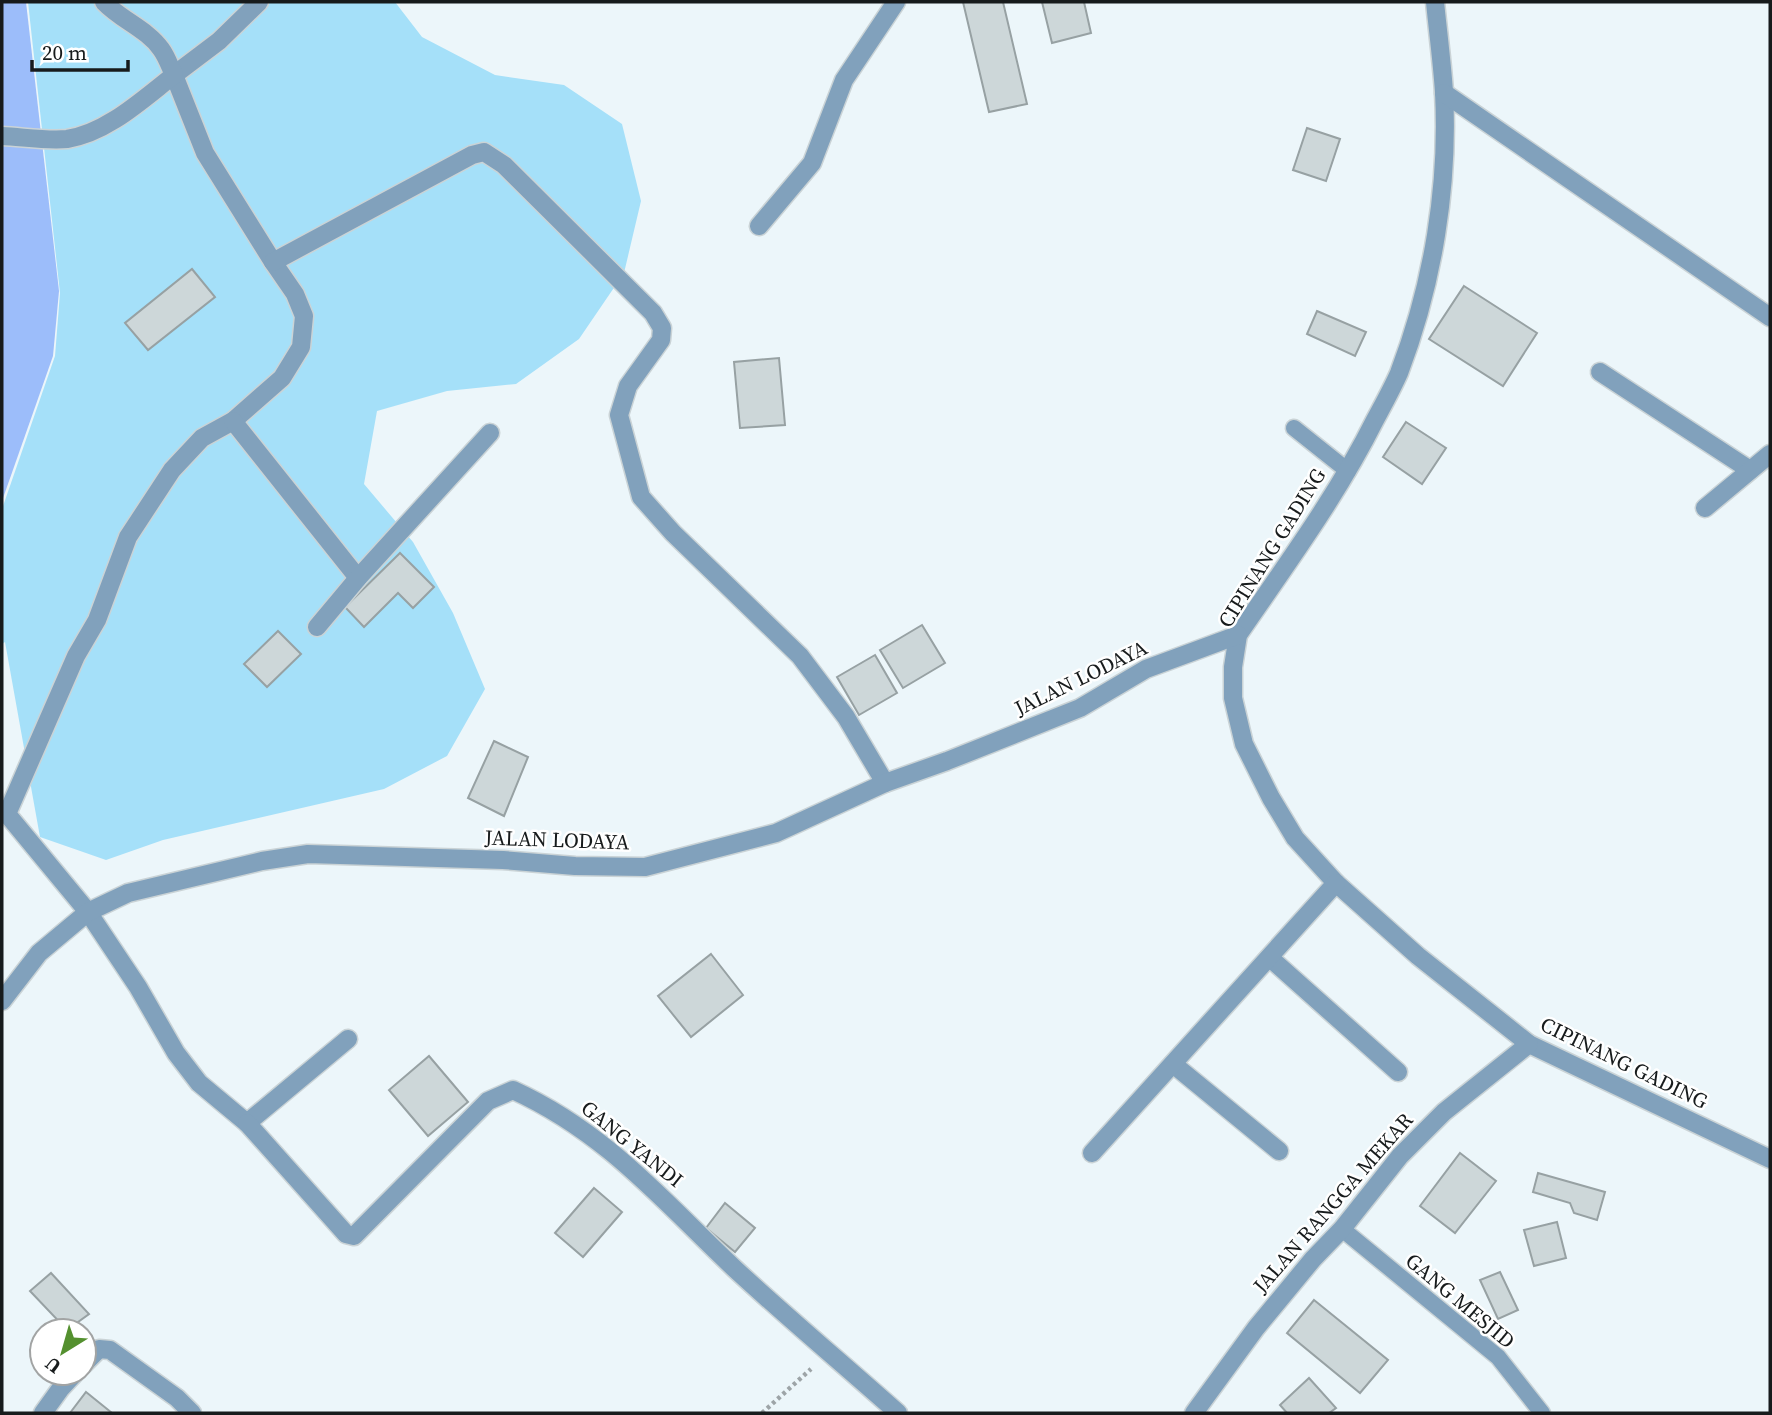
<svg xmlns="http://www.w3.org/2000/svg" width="1772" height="1415" font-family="'Source Serif 4',serif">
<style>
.green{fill:#a5e0f9}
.water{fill:#9cbdfa}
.building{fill:#cdd7d9;stroke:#97a1a3;stroke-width:2}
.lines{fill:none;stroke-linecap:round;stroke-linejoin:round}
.service-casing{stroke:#cad3d6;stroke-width:19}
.minor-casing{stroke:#cad3d6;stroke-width:21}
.path{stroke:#9da4a7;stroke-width:4.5;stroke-dasharray:3.5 3.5;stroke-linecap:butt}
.service{stroke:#81a1bc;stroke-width:16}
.minor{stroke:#81a1bc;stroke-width:18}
.labels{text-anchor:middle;stroke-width:5;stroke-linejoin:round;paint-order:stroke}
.street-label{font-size:21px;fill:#171b1c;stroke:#fff}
</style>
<rect width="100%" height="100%" fill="#ecf6fa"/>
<polygon class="green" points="28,2 395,2 422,37 495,75 564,85 622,124 641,201 624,273 579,339 516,384 447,391 377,411 364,484 413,542 453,613 485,689 447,756 384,789 163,840 106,860 40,837 5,642 2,644 2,509 55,356 60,293"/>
<polygon class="water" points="2,2 26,2 59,291 53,356 2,501"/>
<g class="building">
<polygon points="963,2 1003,2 1027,104 989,112"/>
<polygon points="1042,2 1084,2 1091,33 1052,43"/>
<polygon points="1307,128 1340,139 1326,181 1293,170"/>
<polygon points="192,269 215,297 148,350 125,323"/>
<polygon points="1464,286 1537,333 1503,386 1429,339"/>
<polygon points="1317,311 1366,332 1355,356 1307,334"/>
<polygon points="779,358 785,425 740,428 734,362"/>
<polygon points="1406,422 1446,448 1422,484 1383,457"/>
<polygon points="400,553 434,587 413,608 398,593 364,627 345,607"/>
<polygon points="922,625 945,663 903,688 880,650"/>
<polygon points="278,631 301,654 267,687 244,664"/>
<polygon points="875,655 897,693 859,715 837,677"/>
<polygon points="494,741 528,757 504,816 468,798"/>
<polygon points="711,954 743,995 691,1037 658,996"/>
<polygon points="429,1056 468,1102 428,1136 389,1090"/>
<polygon points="1460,1153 1496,1181 1455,1233 1420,1206"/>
<polygon points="1538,1173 1605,1192 1597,1220 1574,1213 1570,1203 1533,1192"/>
<polygon points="594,1188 622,1212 583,1257 555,1233"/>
<polygon points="725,1203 755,1228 735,1252 706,1228"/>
<polygon points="1557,1222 1566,1258 1534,1266 1524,1230"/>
<polygon points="1500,1272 1518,1310 1498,1319 1480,1280"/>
<polygon points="51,1273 89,1314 67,1330 30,1291"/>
<polygon points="1314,1300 1388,1360 1360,1393 1287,1333"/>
<polygon points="1309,1378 1336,1408 1329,1413 1287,1413 1280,1405"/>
<polygon points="86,1392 112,1413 70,1413"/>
</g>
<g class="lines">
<defs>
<g id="service">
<polyline points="1294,428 1348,471"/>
<polyline points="1342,1229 1498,1357 1542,1413"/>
</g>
<g id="minor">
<polyline points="259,2 219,41 174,75 205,153 273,262 295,294 304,316 301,347 282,378 233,421 202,438 172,470 128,537 97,620 76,656 7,814 88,912 138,987 176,1053 199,1083 247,1123 348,1039"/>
<path d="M 1435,2 C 1438,32 1442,62 1444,92 C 1449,186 1433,284 1399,373 C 1392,389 1383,405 1375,420 C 1337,496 1286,565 1238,635 L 1233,667 L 1233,698 L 1244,744 L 1271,798 L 1295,838 L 1336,883 L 1418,956 L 1529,1044 L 1770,1159"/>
<polyline points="1444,93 1770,317"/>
<path d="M 2,136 C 23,137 47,141 67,139 C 107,133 143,99 174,75 C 170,67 167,57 161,49 C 147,29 121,20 104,2"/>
<polyline points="759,226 812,163 844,80 896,2"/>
<polyline points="273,262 472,155 484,152 504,165 653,313 662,328 661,340 628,386 619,415 641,497 673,533 800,656 846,717 885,783"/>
<polyline points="1600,372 1750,470"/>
<polyline points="233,421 358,578"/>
<polyline points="1705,508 1770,454"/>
<polyline points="317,627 358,578 490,433"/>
<polyline points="1270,958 1398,1072"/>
<polyline points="2,1001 39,953 88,912 128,893 262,861 308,854 503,860 575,866 645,867 776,833 885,783 947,761 1080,708 1146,669 1238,635"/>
<polyline points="1173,1064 1279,1151"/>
<path d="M 247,1123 L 346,1234 L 354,1236 L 488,1101 L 513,1090 C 607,1133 662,1200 735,1269 C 788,1318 844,1365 898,1413"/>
<polyline points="1092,1153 1336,883"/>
<polyline points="84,1364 99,1349 110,1350 177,1398 192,1413"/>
<polyline points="43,1413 61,1388 75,1373"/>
<polyline points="1194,1413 1256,1328 1313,1259 1342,1229 1400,1156 1444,1112 1529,1044"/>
</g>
</defs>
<use href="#service" class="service-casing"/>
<use href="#minor" class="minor-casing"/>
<polyline class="path" points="762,1413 811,1369"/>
<use href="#service" class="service"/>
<use href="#minor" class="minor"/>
</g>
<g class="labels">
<g class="street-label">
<text transform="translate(1272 548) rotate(-58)" y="7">CIPINANG GADING</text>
<text transform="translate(1081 678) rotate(-26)" y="7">JALAN LODAYA</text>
<text transform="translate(557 840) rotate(2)" y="7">JALAN LODAYA</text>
<text transform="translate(1624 1063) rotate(26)" y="7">CIPINANG GADING</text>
<text transform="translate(632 1144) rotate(39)" y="7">GANG YANDI</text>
<text transform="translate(1333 1203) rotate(-49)" y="7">JALAN RANGGA MEKAR</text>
<text transform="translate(1460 1301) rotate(40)" y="7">GANG MESJID</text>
</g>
</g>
<rect width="1772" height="1415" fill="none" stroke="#171b1c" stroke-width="7"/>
<g transform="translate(63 1352) rotate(217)"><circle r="33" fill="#ffffff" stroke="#a2a4a4" stroke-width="2"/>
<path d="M0-5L12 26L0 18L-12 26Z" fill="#54902f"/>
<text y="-10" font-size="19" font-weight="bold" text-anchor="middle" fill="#171b1c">U</text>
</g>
<path d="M32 60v10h96v-10" fill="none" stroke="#171b1c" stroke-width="3.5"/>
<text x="42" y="60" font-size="21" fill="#171b1c" stroke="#ffffff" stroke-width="5" paint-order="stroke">20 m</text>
</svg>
